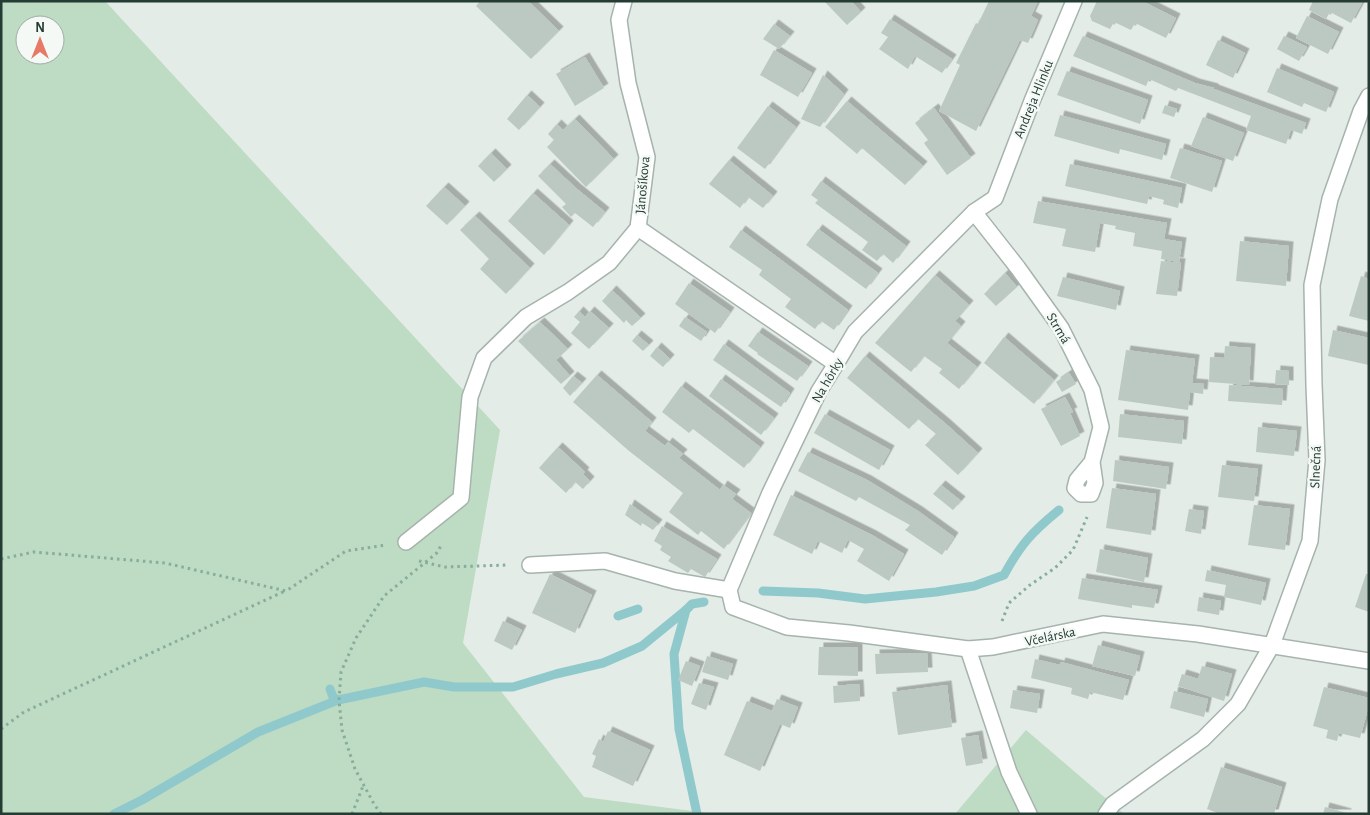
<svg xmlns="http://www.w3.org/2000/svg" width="1370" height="815" font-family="'Alegreya Sans',sans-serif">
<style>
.green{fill:#bedbc3;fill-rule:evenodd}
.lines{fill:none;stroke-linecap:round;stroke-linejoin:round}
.stream{stroke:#90c9cc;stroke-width:9}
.building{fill:#bcc9c3;filter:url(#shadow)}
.minor-casing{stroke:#a6b4ad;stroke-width:18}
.path{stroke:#87ad9d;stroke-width:3;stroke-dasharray:2.5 4;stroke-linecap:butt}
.minor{stroke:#fff;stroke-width:15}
.labels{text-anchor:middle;stroke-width:5;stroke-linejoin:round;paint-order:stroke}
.street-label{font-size:14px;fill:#243c33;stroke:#f4f9f6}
</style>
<defs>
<filter id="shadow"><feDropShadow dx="4.5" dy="-4.5" stdDeviation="0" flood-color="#0004"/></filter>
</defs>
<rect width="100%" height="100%" fill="#e3ece7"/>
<g class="green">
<path d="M 1,1 L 105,1 L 500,430 L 463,643 L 584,797 L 715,814 L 1,814 ZM 25,25 L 55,25 L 55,55 L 25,55 Z"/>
<polygon points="1026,730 1124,814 955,814"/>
</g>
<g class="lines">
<g class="stream">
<path d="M 763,591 L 818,593 L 865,599 L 936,592 L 974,586 L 1004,575 C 1021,544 1032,532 1059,510"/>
<polyline points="618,616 638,609"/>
<polyline points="330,689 333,697 338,700"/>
<polyline points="114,814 142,800 258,732 338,700 424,682 454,687 513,687 556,674 603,663 642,646 686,610"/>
<polyline points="697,814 679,729 674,654 686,610 692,604 704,602"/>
</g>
</g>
<g class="building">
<polygon points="480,1 528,1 559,31 531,59 476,6"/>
<polygon points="824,1 851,1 861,12 847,25"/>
<polygon points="989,1 1038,1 1031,16 1038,20 1028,43 1020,40 976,131 939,111 960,65 956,63 976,23 978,24"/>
<polygon points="1097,1 1142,1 1176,18 1166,38 1135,23 1131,30 1114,22 1110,29 1092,21 1090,16"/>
<polygon points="1313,1 1363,1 1351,23 1330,12 1326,19 1309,10"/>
<polygon points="1307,16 1339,32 1328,54 1296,38"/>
<polygon points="890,19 952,59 942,73 915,56 908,69 879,49 888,37 881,33"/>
<polygon points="774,24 790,36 779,49 763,39"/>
<polygon points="1083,36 1195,83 1214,88 1214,89 1306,123 1302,134 1291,130 1286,144 1246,130 1251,116 1178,88 1176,91 1149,79 1146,86 1073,56"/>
<polygon points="1284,36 1307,47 1299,61 1277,49"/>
<polygon points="1218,40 1245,53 1233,78 1206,65"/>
<polygon points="774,50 812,73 798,97 760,75"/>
<polygon points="585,57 604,88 575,106 556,74"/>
<polygon points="1277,68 1334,92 1326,112 1304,103 1302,107 1267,92"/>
<polygon points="1067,71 1148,100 1140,124 1057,95"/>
<polygon points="823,75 844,94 820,127 801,119"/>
<polygon points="527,95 540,107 519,130 507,119"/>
<polygon points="847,101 923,166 905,185 862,148 857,154 825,127"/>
<polygon points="1165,105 1177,109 1174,117 1162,113"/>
<polygon points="768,106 796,127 765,169 737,148"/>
<polygon points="934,108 971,158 947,175 924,143 928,140 915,123"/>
<polygon points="1060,115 1166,144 1162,160 1120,149 1119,154 1054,136"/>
<polygon points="1203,117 1244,133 1233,161 1191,146"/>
<polygon points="575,119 614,159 586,187 547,147 554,140 548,134 557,124 563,130"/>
<polygon points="1180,148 1222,161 1212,192 1170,178"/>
<polygon points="491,153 507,169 494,182 478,166"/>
<polygon points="729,160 773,196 763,208 748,197 740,208 709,184"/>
<polygon points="550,164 577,189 605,212 593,227 575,213 571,217 562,207 566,204 538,176"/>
<polygon points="1070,164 1182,188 1178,208 1163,204 1164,200 1149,196 1147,204 1065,186"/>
<polygon points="821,181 906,246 893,263 883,254 877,261 862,250 868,242 815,203 818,200 811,195"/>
<polygon points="444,187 465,206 447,225 426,206"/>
<polygon points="533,193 569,225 544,255 508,221"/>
<polygon points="1038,201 1167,223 1164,239 1182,242 1179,262 1161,259 1162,251 1133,246 1135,233 1115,229 1116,226 1100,223 1095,252 1062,246 1066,229 1033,223"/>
<polygon points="475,216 530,268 506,294 480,269 489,259 460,230"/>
<polygon points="818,229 878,273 866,289 806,245"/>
<polygon points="741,230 848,310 834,330 821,321 815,329 785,307 791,299 759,275 762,270 729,247"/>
<polygon points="1240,241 1289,246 1286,286 1236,281"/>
<polygon points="1161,261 1181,263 1177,296 1156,294"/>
<polygon points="1005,273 1017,287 996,306 984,294"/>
<polygon points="935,275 969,305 955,321 961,326 947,343 977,367 959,389 939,373 942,369 924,356 911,372 875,343"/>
<polygon points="1361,276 1369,279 1369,321 1349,316"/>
<polygon points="1063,277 1120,291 1116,310 1057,296"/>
<polygon points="689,283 730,312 715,333 675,304"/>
<polygon points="612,290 641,318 632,326 626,320 624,323 602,301"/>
<polygon points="579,311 585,317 590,311 609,328 589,349 571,333 580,322 574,317"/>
<polygon points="685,317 707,332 701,341 679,326"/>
<polygon points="540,322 568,349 556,360 570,376 561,384 518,341"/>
<polygon points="1333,330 1369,338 1369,365 1328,356"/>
<polygon points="758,332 808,366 797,381 757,354 758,353 748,346"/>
<polygon points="637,335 649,345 643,351 632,341"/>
<polygon points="1004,337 1054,380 1034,404 984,363"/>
<polygon points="724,344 790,393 781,407 713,360"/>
<polygon points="1225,346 1251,348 1249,385 1209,382 1210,357 1224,358"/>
<polygon points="657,347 670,359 663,367 650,356"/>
<polygon points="1126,350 1195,359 1192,383 1204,384 1203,394 1190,392 1188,410 1118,400"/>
<polygon points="865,356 946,424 978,453 958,475 925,445 936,434 918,419 909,429 847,378"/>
<polygon points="1276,370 1289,371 1289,385 1275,384"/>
<polygon points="1069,373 1076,384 1062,392 1056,382"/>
<polygon points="597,375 652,422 645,431 665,446 668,442 683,454 679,458 720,490 723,485 736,494 732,499 751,513 724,549 701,531 698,535 669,512 683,493 629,451 573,402"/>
<polygon points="573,376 582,383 570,396 563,388"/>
<polygon points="721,379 774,418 761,435 709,396"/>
<polygon points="1229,385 1283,389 1282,405 1228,401"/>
<polygon points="681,386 760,447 744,468 693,429 689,433 662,412"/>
<polygon points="1065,397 1073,412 1070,413 1080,436 1061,446 1041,409"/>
<polygon points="825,414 890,450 879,470 814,433"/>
<polygon points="1120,414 1184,421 1182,444 1118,437"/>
<polygon points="1258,427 1297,431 1294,456 1256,452"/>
<polygon points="558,447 585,472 583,474 590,481 583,489 575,482 566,493 539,468"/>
<polygon points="808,452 867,480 918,511 954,537 942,555 905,530 910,525 859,497 856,501 798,471"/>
<polygon points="1115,460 1169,467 1166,489 1113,481"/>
<polygon points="1222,465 1258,469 1254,501 1218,497"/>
<polygon points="941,485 961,501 953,510 933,494"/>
<polygon points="1112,488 1156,494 1151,535 1106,528"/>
<polygon points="791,495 872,535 904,554 889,581 857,561 864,549 848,540 842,553 818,541 812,554 773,535"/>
<polygon points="630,504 658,524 653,530 642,523 641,526 625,515"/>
<polygon points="1254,505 1290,509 1285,550 1248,545"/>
<polygon points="1189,509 1204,511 1201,534 1185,531"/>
<polygon points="662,526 717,559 705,577 691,569 688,573 668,561 671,557 660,550 662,546 654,541"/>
<polygon points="1100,549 1148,558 1144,582 1096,572"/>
<polygon points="1207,570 1266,583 1261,605 1224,597 1226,585 1205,581"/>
<polygon points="550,574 592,595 575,633 532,613"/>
<polygon points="1366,574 1369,574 1369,612 1355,607"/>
<polygon points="1082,578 1158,590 1154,608 1132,605 1132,608 1078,599"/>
<polygon points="1199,597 1221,601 1219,615 1197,611"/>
<polygon points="503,621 522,630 512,650 494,641"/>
<polygon points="1098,645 1140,656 1135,676 1092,666"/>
<polygon points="819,647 858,647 858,676 818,675"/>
<polygon points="927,653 928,672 876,674 875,654"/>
<polygon points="707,656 733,664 728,680 702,672"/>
<polygon points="1035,659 1060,665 1061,662 1129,680 1123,700 1090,692 1088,699 1071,694 1072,688 1031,678"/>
<polygon points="686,661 700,666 692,686 678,680"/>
<polygon points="1202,666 1232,674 1224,701 1178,686 1182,674 1198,679"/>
<polygon points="699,683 714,687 706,710 691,704"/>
<polygon points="859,684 860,701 834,703 833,686"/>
<polygon points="947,685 952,727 898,735 892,692"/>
<polygon points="1324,687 1369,698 1369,705 1360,738 1339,733 1337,741 1326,738 1328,730 1313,726"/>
<polygon points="1013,690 1040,694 1037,713 1010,708"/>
<polygon points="1174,691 1208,699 1204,717 1170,708"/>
<polygon points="777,699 798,707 790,728 780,724 760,771 724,755 747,701 772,711"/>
<polygon points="608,731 650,750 633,786 592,767 596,756 592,754 599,739 603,742"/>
<polygon points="978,735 983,763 966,766 961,738"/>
<polygon points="1221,767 1282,787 1274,814 1220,814 1207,809"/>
<polygon points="1325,807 1347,813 1347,814 1323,814"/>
</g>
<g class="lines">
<defs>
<g id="minor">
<polyline points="1074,1 1032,101 995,198 974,212 855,332 836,364 819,391 770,493 729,590 733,607 787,627 849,633 968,649 993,647 1103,624 1198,634 1369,661"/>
<polyline points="974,212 1018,268 1061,328 1092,390 1101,427 1092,462 1077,480 1075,488 1081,494 1091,494 1095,483 1092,462"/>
<polyline points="638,228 836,364"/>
<polyline points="406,542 461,498 470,397 484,358 526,317 568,292 609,263 638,228 647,157 628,83 619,20 624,1"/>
<polyline points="530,565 605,561 675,581 729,590"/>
<polyline points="968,649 1009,772 1029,814"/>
<polyline points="1106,814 1113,804 1203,739 1238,704 1272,645 1310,541 1317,460 1314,385 1312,285 1330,199 1361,111 1369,96"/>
</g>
</defs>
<use href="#minor" class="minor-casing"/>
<g class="path">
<polyline points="1,559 34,552 165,563 286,591 346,551 386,545"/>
<polyline points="419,561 445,567 509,565"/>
<polyline points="1002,621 1009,603 1030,585 1055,568 1073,550 1087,517"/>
<polyline points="1,729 24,712 285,591"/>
<polyline points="352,814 363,786"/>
<polyline points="381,814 374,804 355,769 342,730 339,700 341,672 356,638 384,596 438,552 441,545"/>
</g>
<use href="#minor" class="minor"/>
</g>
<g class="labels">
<g class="street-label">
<text transform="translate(1033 99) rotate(-68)" y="5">Andreja Hlinku</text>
<text transform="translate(642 185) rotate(-85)" y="5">Jánošíkova</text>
<text transform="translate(1059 328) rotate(59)" y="5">Strmá</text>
<text transform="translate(827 380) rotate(-60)" y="5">Na hôrky</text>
<text transform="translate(1315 467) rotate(-88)" y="5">Slnečná</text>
<text transform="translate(1050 636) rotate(-12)" y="5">Včelárska</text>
</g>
</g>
<rect width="1370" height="815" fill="none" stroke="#243c33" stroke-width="5"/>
<g transform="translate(40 40)"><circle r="24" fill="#f4f9f6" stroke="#a1ada8"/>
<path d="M0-4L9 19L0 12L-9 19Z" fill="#e67a67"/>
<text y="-8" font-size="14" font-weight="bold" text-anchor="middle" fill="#243c33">N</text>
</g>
</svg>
